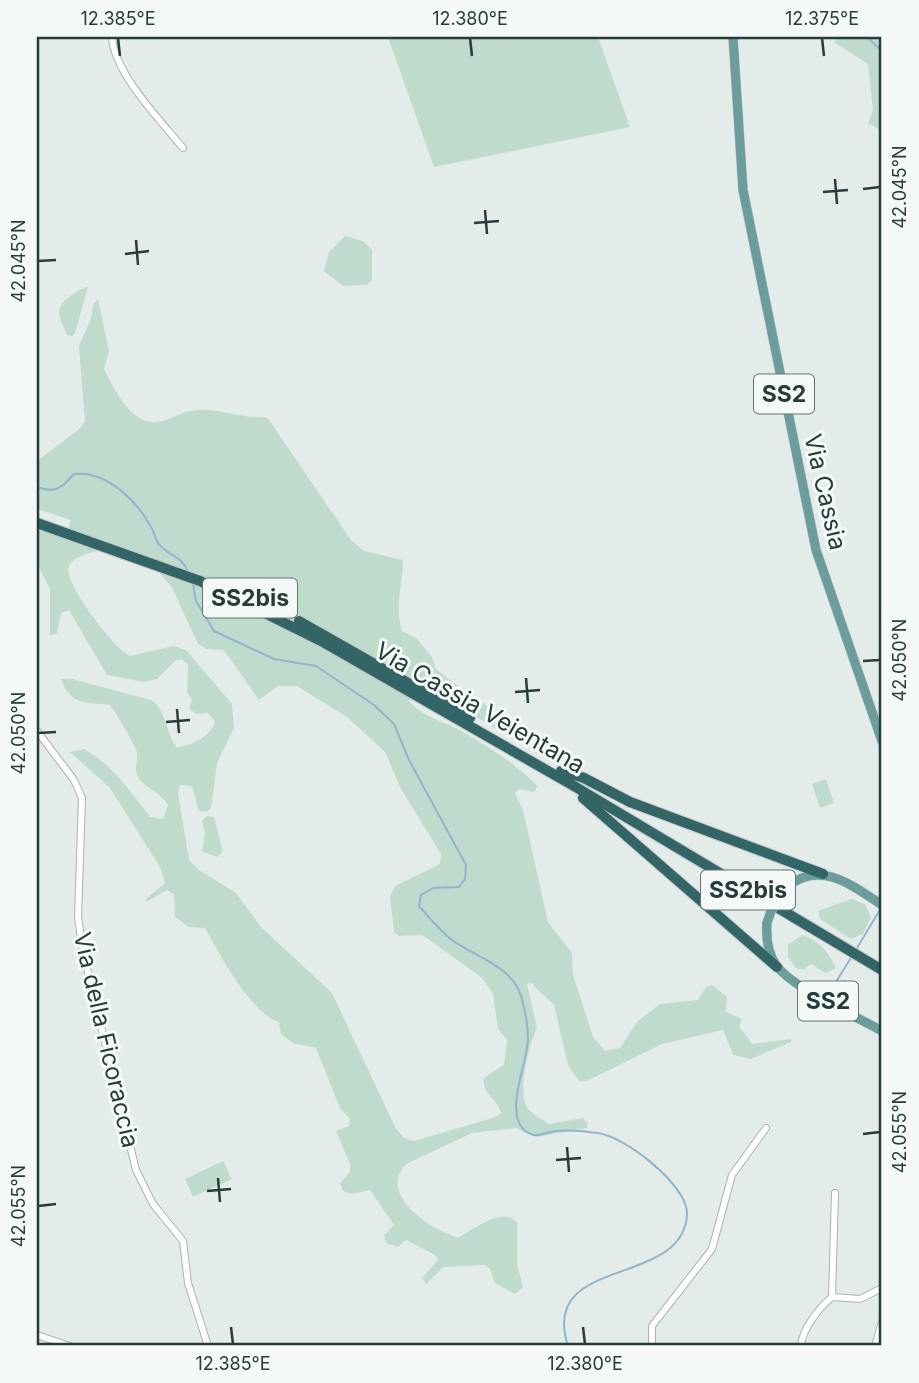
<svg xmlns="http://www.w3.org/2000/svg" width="919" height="1383" font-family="Inter,sans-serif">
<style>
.green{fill:#bfdbcd;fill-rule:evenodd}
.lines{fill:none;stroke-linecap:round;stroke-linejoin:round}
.stream{stroke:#91b5cc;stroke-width:2}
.street-casing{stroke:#a7b4b2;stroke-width:8}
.primary-casing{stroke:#c2c8c8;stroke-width:10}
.highway-casing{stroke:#c2c8c8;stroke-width:12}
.street{stroke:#fff;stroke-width:6}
.primary{stroke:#6c9d9c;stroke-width:9}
.highway{stroke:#336466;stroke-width:10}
.primary-bridge-casing{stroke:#c2c8c8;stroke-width:10;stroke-linecap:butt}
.primary-bridge{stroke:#6c9d9c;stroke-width:9}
.ticks{fill:none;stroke:#253c3b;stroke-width:2.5}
.labels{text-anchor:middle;stroke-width:6;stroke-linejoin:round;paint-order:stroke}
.shield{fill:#f4f9f7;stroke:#637573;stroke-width:2}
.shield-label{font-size:23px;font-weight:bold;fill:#253c3b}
.street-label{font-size:24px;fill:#253c3b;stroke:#f4f9f7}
.neatline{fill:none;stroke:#253c3b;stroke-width:2.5}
.ticks-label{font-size:18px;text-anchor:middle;fill:#253c3b}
</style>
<rect width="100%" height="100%" fill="#e4ecea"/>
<g class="green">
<polygon points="388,37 598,37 630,127 434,167"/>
<polygon points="836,37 882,37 882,131 868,123 873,110 868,64 835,43"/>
<polygon points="345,236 363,241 372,250 372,280 366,285 343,286 324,271 329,252"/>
<path d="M 88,287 L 75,333 L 72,336 L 67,335 C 65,329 59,320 59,313 C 58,302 79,288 88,287 Z"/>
<path d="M 98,299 L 109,351 L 104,369 C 115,390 133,432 165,420 C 178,416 186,410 201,410 C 223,409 242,419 265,417 L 269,420 L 351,540 L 364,551 L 403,560 C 403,585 394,605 402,631 L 416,638 L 432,657 L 436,669 L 460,688 L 573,762 L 570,769 L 559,767 L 447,699 L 418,688 L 409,701 C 424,718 442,720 461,731 C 487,746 517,764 537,786 L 535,792 L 519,789 L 515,793 L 523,810 L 548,922 L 572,953 L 573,975 L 593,1037 L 605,1051 L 620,1048 L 638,1021 L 660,1004 L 698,1000 L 706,987 L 712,985 L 727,997 L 726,1012 L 742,1019 L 739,1026 L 752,1044 L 791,1039 L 791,1042 L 751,1059 L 733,1055 L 723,1030 L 662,1044 L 587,1081 L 579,1081 L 568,1065 L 554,1005 L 531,983 L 527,984 L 537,1027 C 530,1043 517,1089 527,1107 C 531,1115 542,1119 549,1124 L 583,1118 L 588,1123 L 587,1128 L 536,1137 L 516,1128 L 472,1133 L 406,1164 C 377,1196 431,1229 458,1238 C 473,1230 504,1205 517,1223 L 517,1264 L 523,1287 L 515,1294 L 495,1283 L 490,1269 L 485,1265 L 443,1267 L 426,1284 L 422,1278 L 438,1260 L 435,1255 L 406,1240 L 398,1247 L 386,1243 L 384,1235 L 394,1225 L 370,1190 L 352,1194 L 343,1191 L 340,1183 L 350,1172 L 350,1164 L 336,1131 L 349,1126 L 350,1119 L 340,1108 L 316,1048 L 293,1043 L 281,1034 L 279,1022 C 252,1015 218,952 205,928 L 189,927 L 175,917 L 174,894 L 167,890 L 146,902 L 146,899 L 165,883 L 160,867 L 110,788 L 70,752 L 84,749 C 113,765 130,791 150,817 L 163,819 L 168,805 C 161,793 147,789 139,779 C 133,771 138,761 137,752 C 136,747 114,709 110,705 C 85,702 70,705 61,679 L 72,679 L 151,700 C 167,711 165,733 177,747 C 192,746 211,736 215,722 L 208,713 L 196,714 L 189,708 L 192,700 L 187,692 L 188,665 L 182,659 L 175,661 L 157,679 L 144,682 L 107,675 L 69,610 L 61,613 L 57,633 L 50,636 L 50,589 L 37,563 L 37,528 L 66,536 L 71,520 L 37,509 L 37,461 L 78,430 L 85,422 L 79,346 L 91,319 L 93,305 ZM 109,549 L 154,566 L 172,588 L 198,644 L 207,649 L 224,650 L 259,700 L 278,686 L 297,686 L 347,717 L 385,752 L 401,789 L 441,854 L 440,864 L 395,886 L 390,897 L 394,932 L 399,936 L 422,935 L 481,977 L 493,993 L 498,1029 L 507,1040 L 504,1065 L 484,1078 C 481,1094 498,1098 501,1113 L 496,1117 L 414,1141 L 404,1138 L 396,1129 L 332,993 L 261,927 L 236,893 L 199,870 L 189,860 L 178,793 L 180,785 L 192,786 L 199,811 L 207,812 L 211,808 L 217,763 L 234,728 L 232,704 L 186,650 L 173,646 L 130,656 C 114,648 62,582 69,566 C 75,554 98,551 109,549 Z"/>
<polygon points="826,779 834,803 820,808 812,784"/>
<polygon points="207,816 214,817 223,852 217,857 202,851 205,834 202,821"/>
<polygon points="851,899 865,904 871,917 863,934 851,939 820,919 818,911"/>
<path d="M 802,935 C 818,939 830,954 836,968 L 826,973 L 811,964 L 805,969 L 797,969 L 788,957 L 788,945 Z"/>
<polygon points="223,1161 232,1179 193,1197 185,1179"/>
</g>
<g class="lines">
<g class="stream">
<polyline points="867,37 882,51"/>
<polyline points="882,106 882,108"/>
<path d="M 37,487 C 55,494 62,488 74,474 C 106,470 137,501 151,527 C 154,532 155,538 158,543 C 167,556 182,555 188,572"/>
<path d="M 193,584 L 196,601 L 214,631 L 274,659 L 316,666 L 374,705 L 394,724 L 409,760 L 466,865 L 465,879 L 459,887 L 433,888 L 421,895 L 419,906 C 429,917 440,931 452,940 C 475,957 512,966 521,996 C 525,1009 530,1035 527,1048 C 524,1069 506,1113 524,1130 C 525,1131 532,1135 534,1135 C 540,1136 548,1132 555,1131 C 569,1130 583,1131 597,1133 C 623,1135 688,1185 687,1214 C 684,1289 538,1254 568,1346"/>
<polyline points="857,948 881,908"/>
<polyline points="836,982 852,956"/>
</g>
<defs>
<g id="street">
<path d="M 112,37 C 114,73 160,120 183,148"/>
<polyline points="37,731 74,780 82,798 78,917 83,952 136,1170 153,1204 183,1241 188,1283 208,1346"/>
<polyline points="832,1297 835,1193"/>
<polyline points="37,1335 70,1346"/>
<polyline points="652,1346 652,1326 712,1249 732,1175 766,1128"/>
<path d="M 801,1346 C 802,1329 819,1308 832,1297 L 860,1299 L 882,1288"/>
<polyline points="875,1346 882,1322"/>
</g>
<g id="primary">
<polyline points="733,37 743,190 816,550 882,741"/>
<path d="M 787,887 C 820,859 853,886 882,905"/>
<path d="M 767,923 C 766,938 767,952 776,965 C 791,987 857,1017 882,1031"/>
</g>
<g id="highway">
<polyline points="37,523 200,581 321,641 574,786 882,970"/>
<polyline points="299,621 470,718"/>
<polyline points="561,771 584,778 630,802 823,874"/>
<polyline points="583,798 777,967"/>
</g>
</defs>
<use href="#street" class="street-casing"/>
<use href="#primary" class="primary-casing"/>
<use href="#highway" class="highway-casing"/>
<use href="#street" class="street"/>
<use href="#primary" class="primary"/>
<use href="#highway" class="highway"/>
<defs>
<polyline id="primary-bridge" points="767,923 771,911 787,887"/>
</defs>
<use href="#primary-bridge" class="primary-bridge-casing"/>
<use href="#primary-bridge" class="primary-bridge"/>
</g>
<path class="ticks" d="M 118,38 L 120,56M 470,38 L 472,56M 822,38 L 824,56M 835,179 L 837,204M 863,189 L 880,187M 823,192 L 848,190M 485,210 L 487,234M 474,223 L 499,221M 136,240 L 138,265M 125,254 L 149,251M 38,261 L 56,260M 863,661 L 880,660M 526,678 L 528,703M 515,692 L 540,690M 177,709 L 179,733M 166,722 L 190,720M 38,733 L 56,732M 863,1134 L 880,1132M 567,1147 L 569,1172M 556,1160 L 581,1158M 218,1178 L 220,1202M 207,1191 L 231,1189M 38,1206 L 56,1204M 231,1327 L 233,1344M 583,1327 L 585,1344"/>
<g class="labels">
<g class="shield">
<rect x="754" y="374.5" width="60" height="39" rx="5"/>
<rect x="203" y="578.5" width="94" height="39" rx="5"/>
<rect x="701" y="870.5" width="94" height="39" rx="5"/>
<rect x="798" y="981.5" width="60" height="39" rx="5"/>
</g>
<g class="shield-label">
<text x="784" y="402">SS2</text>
<text x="250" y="606">SS2bis</text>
<text x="748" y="898">SS2bis</text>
<text x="828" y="1009">SS2</text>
</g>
<g class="street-label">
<text transform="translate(825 492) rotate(77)" y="8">Via Cassia</text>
<text transform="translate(480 708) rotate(30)" y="8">Via Cassia Veientana</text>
<text transform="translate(106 1040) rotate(77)" y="8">Via della Ficoraccia</text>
</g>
</g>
<rect width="919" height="1383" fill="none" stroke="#f4f9f7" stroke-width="77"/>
<rect x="38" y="38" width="842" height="1306" class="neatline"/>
<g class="ticks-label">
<text x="118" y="25">12.385°E</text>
<text x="470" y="25">12.380°E</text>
<text x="822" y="25">12.375°E</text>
<text transform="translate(900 187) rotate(-90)" y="6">42.045°N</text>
<text transform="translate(19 261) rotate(-90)" y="6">42.045°N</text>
<text transform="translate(900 660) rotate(-90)" y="6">42.050°N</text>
<text transform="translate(19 733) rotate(-90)" y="6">42.050°N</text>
<text transform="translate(900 1132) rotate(-90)" y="6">42.055°N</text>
<text transform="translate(19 1206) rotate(-90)" y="6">42.055°N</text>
<text x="233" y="1370">12.385°E</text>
<text x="585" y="1370">12.380°E</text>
</g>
</svg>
